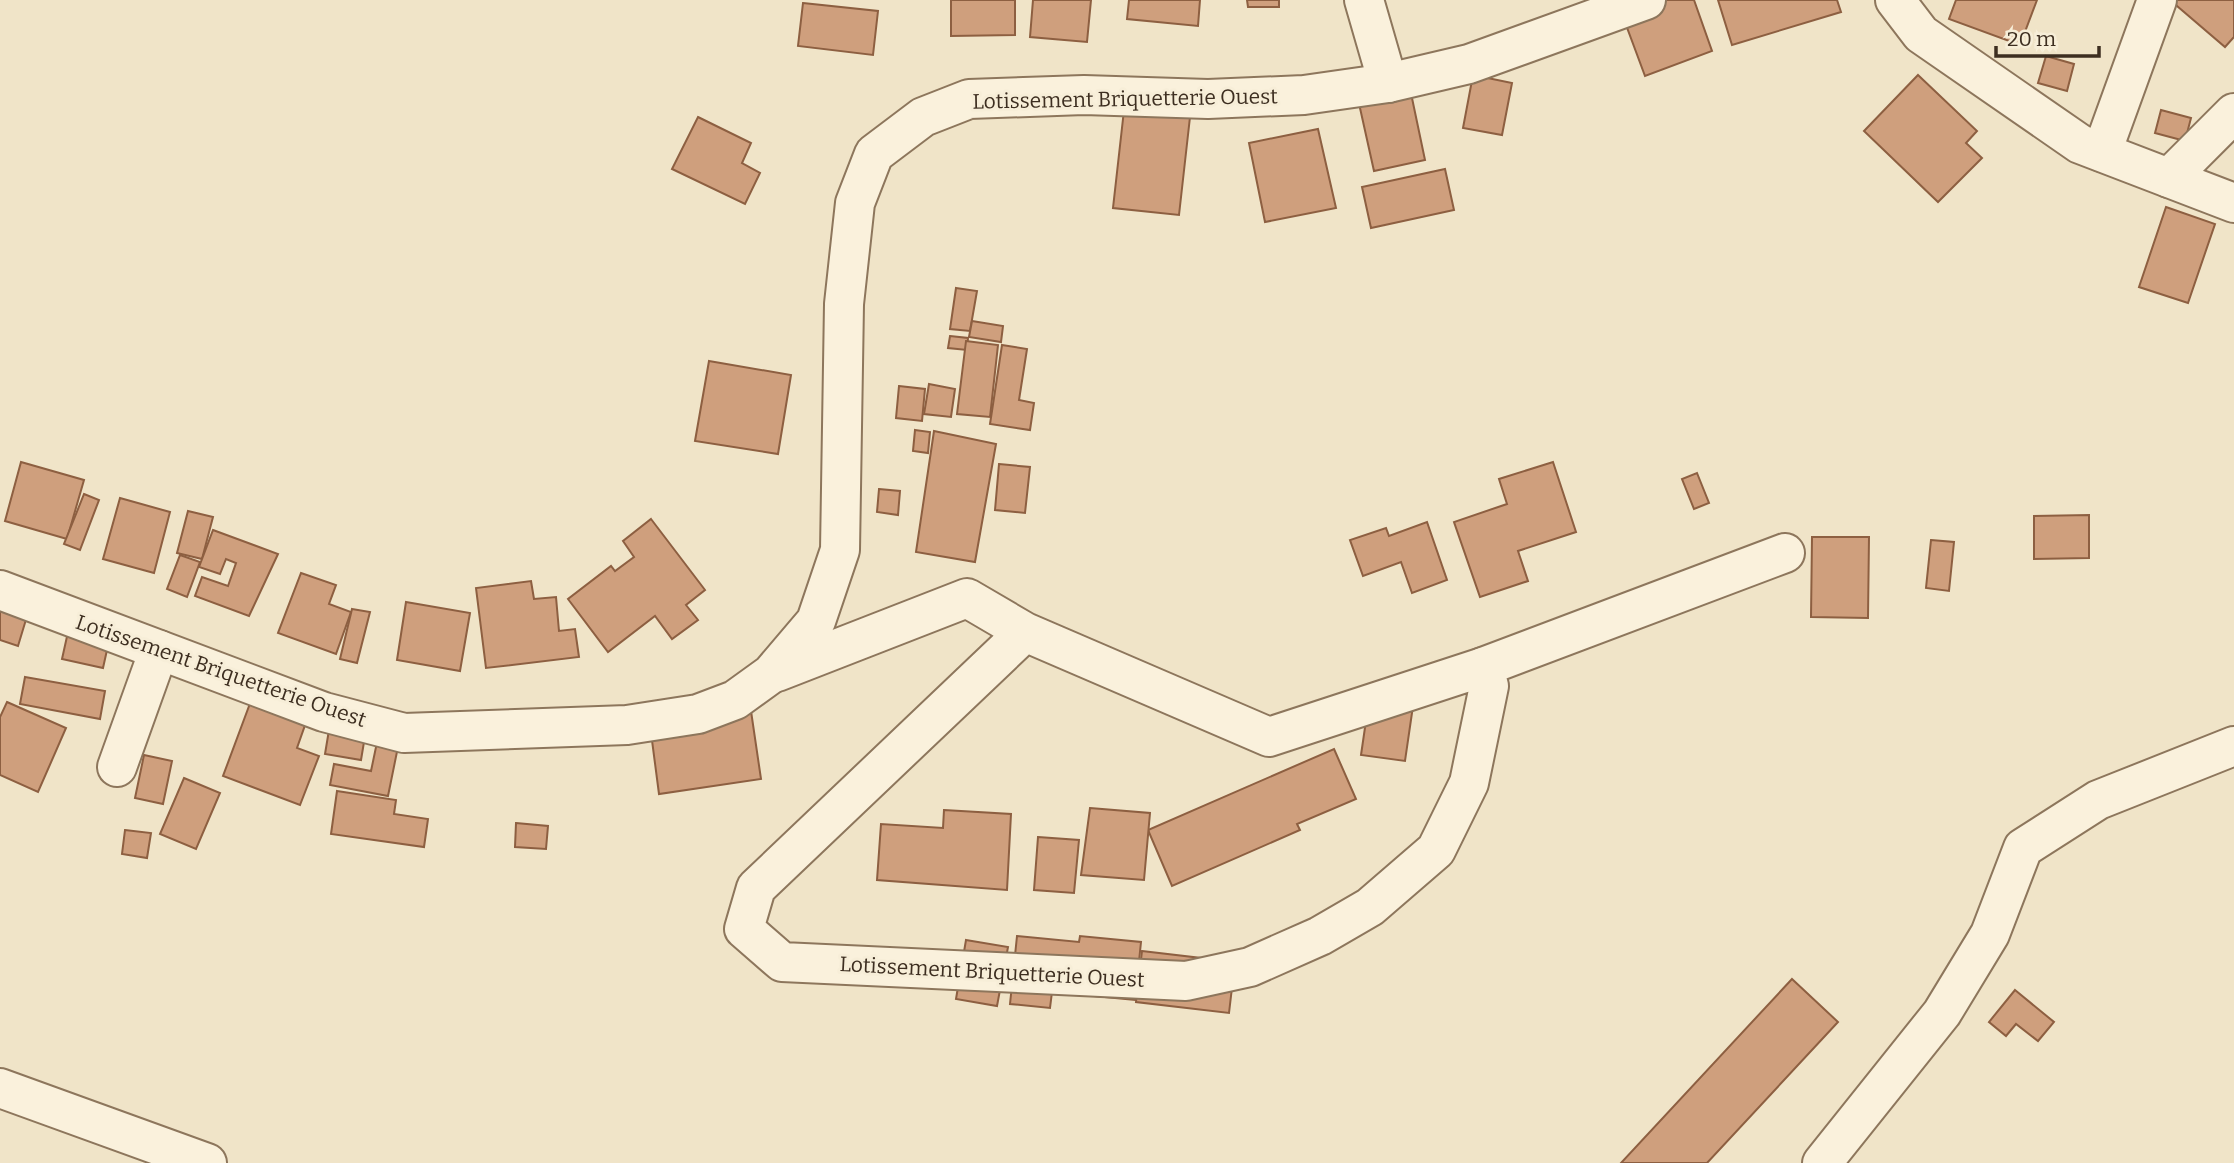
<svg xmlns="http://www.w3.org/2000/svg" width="2234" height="1163" font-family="Bitter,serif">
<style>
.building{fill:#cf9f7d;stroke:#8d5f41;stroke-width:2}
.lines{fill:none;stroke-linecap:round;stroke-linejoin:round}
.minor-casing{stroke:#8d765c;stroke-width:42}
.minor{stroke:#faf1dc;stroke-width:38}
.labels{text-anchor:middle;stroke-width:6;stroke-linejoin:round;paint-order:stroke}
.street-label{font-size:21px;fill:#3d2e20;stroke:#f7eed8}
</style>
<rect width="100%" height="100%" fill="#f0e4c8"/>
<g class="building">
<polygon points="951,0 1015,0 1015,35 951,36"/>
<polygon points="1033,0 1091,0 1087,42 1030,37"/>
<polygon points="1129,0 1200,0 1198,26 1127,19"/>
<polygon points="1247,0 1279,0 1279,7 1248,7"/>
<polygon points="1634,0 1694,0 1712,51 1645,76 1619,6"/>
<polygon points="1718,0 1837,0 1841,12 1732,45"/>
<polygon points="1956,0 2037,0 2020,45 1949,19"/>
<polygon points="2170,0 2234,0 2234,37 2225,47"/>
<polygon points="803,3 878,11 873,55 798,46"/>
<polygon points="2046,56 2074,64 2067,91 2038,83"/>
<polygon points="1473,75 1512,83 1502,135 1463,128"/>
<polygon points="1918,75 1977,131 1966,143 1982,158 1938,202 1864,131"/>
<polygon points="1408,79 1425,160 1374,171 1356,90"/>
<polygon points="1124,110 1190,117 1179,215 1113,208"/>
<polygon points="2161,110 2191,118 2185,141 2155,133"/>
<polygon points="698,117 751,143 742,163 760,173 745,204 672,169"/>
<polygon points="1318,129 1336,208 1265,222 1249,143"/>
<polygon points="1445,169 1454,210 1371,228 1362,187"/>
<polygon points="2166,207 2215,224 2188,303 2139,287"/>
<polygon points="956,288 977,291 970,331 950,329"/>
<polygon points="972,321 1003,326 1001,342 969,337"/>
<polygon points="950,336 968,338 967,350 948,348"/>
<polygon points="966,341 998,345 990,417 957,414"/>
<polygon points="1002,345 1027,349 1019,400 1034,403 1030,430 990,424"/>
<polygon points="709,361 791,375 778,454 695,441"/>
<polygon points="929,384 955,389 951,417 924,414"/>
<polygon points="899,386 925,389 922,421 896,418"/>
<polygon points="915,430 930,432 928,453 913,451"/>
<polygon points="934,431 996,444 975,562 916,552"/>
<polygon points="21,462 84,480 67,539 5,521"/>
<polygon points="1553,462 1576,532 1518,551 1528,581 1480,597 1454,522 1507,504 1499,479"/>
<polygon points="999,464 1030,467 1025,513 995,510"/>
<polygon points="1697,473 1709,503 1694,509 1682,479"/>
<polygon points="879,489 900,491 898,515 877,512"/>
<polygon points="84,494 99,500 80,550 64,544"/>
<polygon points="120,498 170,512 154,573 103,559"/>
<polygon points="188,511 213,517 202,559 177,553"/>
<polygon points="2089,515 2089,558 2034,559 2034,516"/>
<polygon points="651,519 705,590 686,605 698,620 672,639 655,616 608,652 568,599 611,566 615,571 634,557 623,541"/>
<polygon points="1427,522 1447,580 1412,593 1401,562 1363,576 1350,540 1386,528 1389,536"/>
<polygon points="213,530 278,554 249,616 195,596 202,577 228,586 236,563 226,559 220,574 199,567"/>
<polygon points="1812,537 1869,537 1868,618 1811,617"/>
<polygon points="1931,540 1954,542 1949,591 1926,588"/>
<polygon points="180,555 200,562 187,597 167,589"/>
<polygon points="301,573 336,585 329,604 351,612 336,654 278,633"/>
<polygon points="531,581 534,599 556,597 559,631 575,629 579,657 486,668 476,588"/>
<polygon points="0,593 31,603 18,646 0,640"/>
<polygon points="406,602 470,613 460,671 397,660"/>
<polygon points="352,609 370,612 357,663 340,659"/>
<polygon points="70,623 111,632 103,668 62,659"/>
<polygon points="25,677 105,691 100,719 20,704"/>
<polygon points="255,690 310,711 297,748 319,756 300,805 223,776"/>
<polygon points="1369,700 1413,706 1405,761 1361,755"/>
<polygon points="7,702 66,728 38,792 0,775 0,717"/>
<polygon points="751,711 761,779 659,794 650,725"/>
<polygon points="332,712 368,718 361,760 325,754"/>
<polygon points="380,728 401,732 388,796 330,785 334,764 371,771"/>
<polygon points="1334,749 1356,799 1297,824 1300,830 1172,886 1148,830"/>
<polygon points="144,755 172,761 163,804 135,798"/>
<polygon points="184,778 220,793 196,849 160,834"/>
<polygon points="337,791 396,800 394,814 428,819 424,847 331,834"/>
<polygon points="1090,808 1150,813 1144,880 1081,875"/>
<polygon points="944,810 1011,814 1007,890 877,880 881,824 943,828"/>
<polygon points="516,823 548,826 546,849 515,847"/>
<polygon points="125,830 151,833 147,858 122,854"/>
<polygon points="1038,837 1079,840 1074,893 1034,890"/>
<polygon points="1017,936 1079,942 1080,936 1141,942 1135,1000 1052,992 1050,1008 1010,1004"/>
<polygon points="966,940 1008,947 997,1006 956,999"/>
<polygon points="1142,951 1235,962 1229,1013 1136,1002"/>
<polygon points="1792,979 1838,1022 1707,1163 1621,1163"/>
<polygon points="2015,990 2054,1022 2038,1041 2016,1024 2006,1036 1989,1022"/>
</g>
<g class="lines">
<defs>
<g id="minor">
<polyline points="1364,0 1388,83"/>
<polyline points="1895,0 1921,34 2080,144 2234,203"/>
<polyline points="2102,152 2157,0"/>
<polyline points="2169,178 2234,113"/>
<polyline points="0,590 324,712 404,733 627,725 698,714 735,700 771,674 816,621 840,550 844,304 855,203 874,154 923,117 969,99 1084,95 1208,99 1304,95 1388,83 1469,64 1646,0"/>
<polyline points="1483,667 1785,553"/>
<polyline points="777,672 967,598 1025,632 756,888 744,929 782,962 1186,981 1250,967 1320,936 1370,907 1436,850 1469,783 1489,686 1483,667 1269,737 1025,632"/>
<polyline points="117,767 159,650"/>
<polyline points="0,1088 207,1163"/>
<polyline points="1822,1163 1942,1013 1990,934 2023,848 2098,800 2234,746"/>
</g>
</defs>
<use href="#minor" class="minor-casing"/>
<use href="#minor" class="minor"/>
</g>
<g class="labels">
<g class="street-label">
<text transform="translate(1125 99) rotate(-1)" y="7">Lotissement Briquetterie Ouest</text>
<text transform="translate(221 671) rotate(19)" y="7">Lotissement Briquetterie Ouest</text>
<text transform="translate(992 972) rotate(3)" y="7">Lotissement Briquetterie Ouest</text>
</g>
</g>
<path d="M1996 46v10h103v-10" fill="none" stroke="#3d2e20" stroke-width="3.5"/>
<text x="2007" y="46" font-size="21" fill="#3d2e20" stroke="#f7eed8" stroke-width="5" paint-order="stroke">20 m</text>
</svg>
